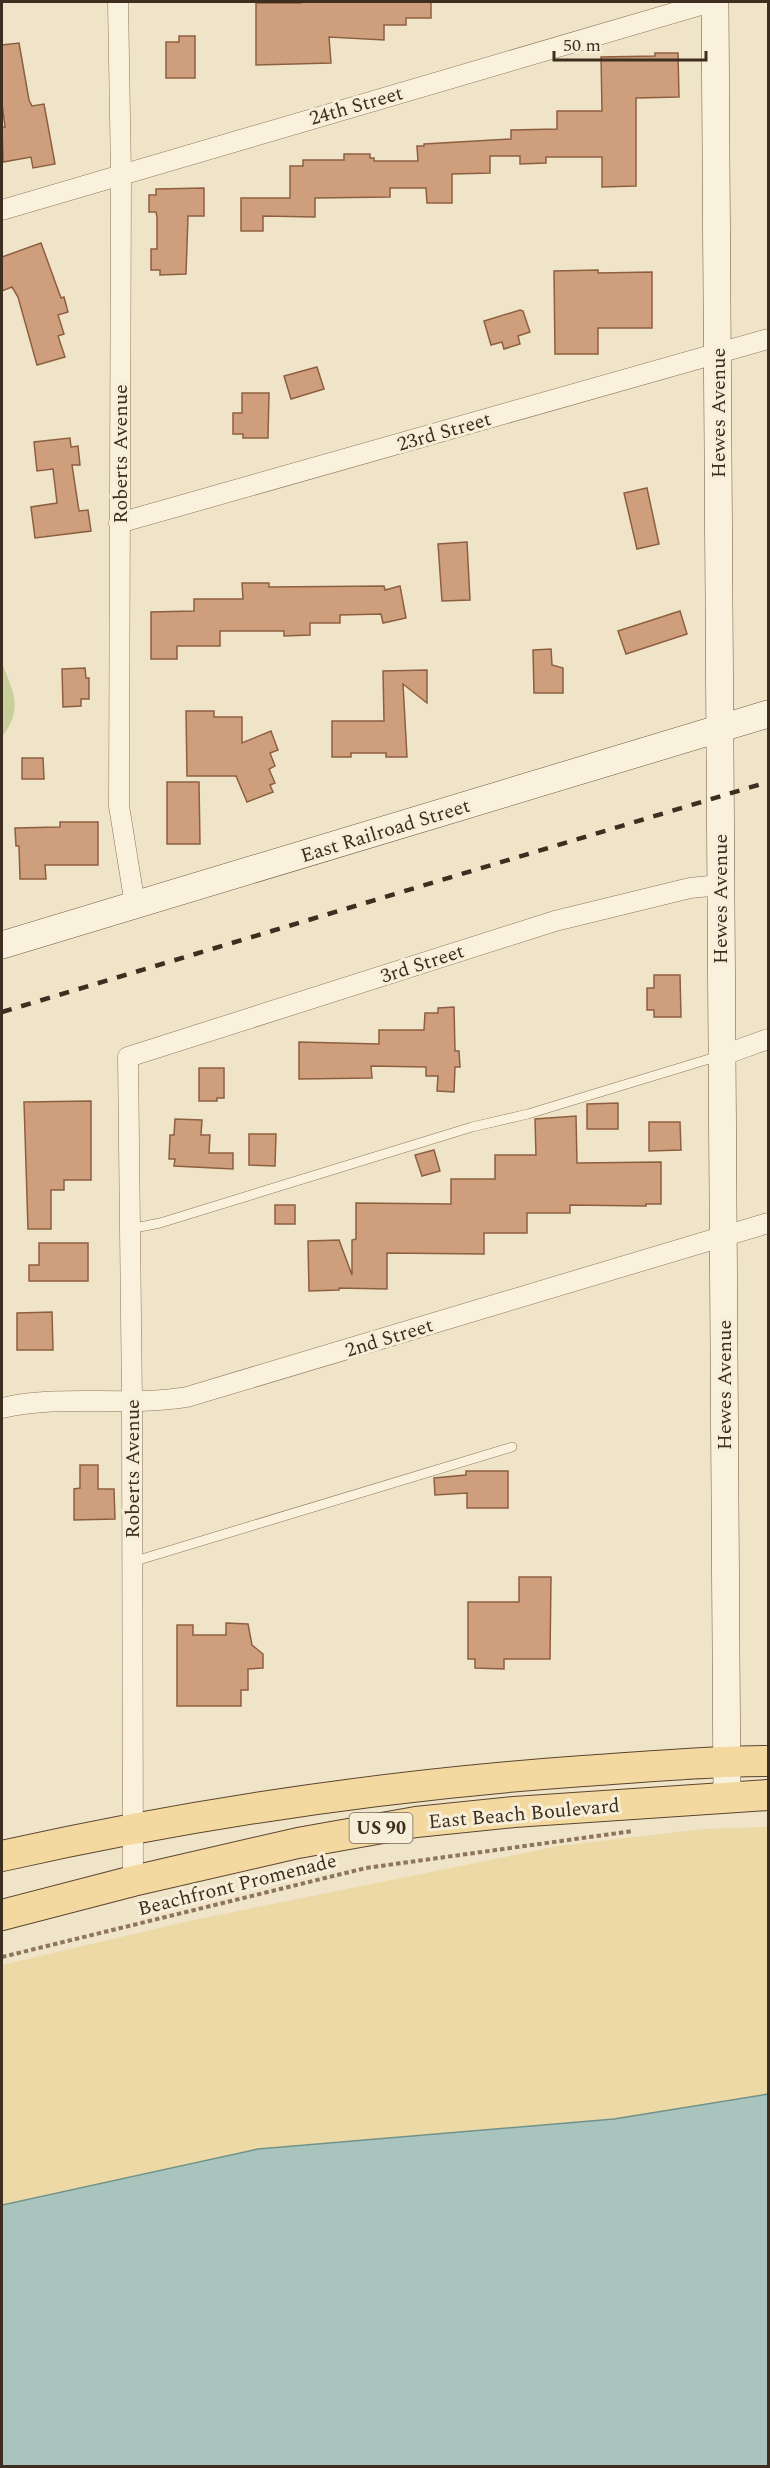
<svg xmlns="http://www.w3.org/2000/svg" width="770" height="2468" font-family="Spectral,serif">
<style>
.green{fill:#c9cf9b}
.sand{fill:#ecd9a5}
.water{fill:#a9c4bc;stroke:#6f938a;stroke-width:1.5}
.building{fill:#cf9f7d;stroke:#8d5f41;stroke-width:1.5}
.lines{fill:none;stroke-linecap:round;stroke-linejoin:round}
.lane-casing{stroke:#8d765c;stroke-width:10}
.street-casing{stroke:#8d765c;stroke-width:21}
.secondary-casing{stroke:#6f573f;stroke-width:28}
.primary-casing{stroke:#5b4430;stroke-width:32}
.path{stroke:#8d765c;stroke-width:4;stroke-dasharray:4.5 3;stroke-linecap:butt}
.lane{stroke:#faf1dc;stroke-width:9}
.street{stroke:#faf1dc;stroke-width:20}
.secondary{stroke:#faf1dc;stroke-width:27}
.primary{stroke:#f3d9a0;stroke-width:30}
.rail{stroke:#3d2e20;stroke-width:4.5;stroke-dasharray:10 10;stroke-linecap:butt}
.labels{text-anchor:middle;stroke-width:6;stroke-linejoin:round;paint-order:stroke}
.shield{fill:#f7eed8;stroke:#756857;stroke-width:1.5}
.shield-label{font-size:18px;font-weight:bold;fill:#3d2e20}
.street-label{font-size:20px;fill:#3d2e20;stroke:#f7eed8}
</style>
<rect width="100%" height="100%" fill="#f0e4c8"/>
<path class="green" d="M 2,662 C 13,693 24,708 2,737 Z"/>
<polygon class="sand" points="768,1827 768,2094 614,2119 258,2149 2,2205 2,1965 189,1921 559,1846 703,1829"/>
<polygon class="water" points="768,2094 768,2466 2,2466 2,2205 258,2149 614,2119"/>
<g class="building">
<polygon points="301,2 431,2 431,18 406,18 406,25 384,25 384,40 329,37 331,63 256,65 256,3 301,3"/>
<polygon points="179,36 195,36 195,78 166,78 166,42 179,42"/>
<polygon points="19,43 29,100 32,106 44,104 55,164 33,168 31,157 3,162 2,127 5,127 2,104 2,45"/>
<polygon points="655,53 678,53 679,97 636,98 636,186 602,187 602,157 546,157 546,163 520,164 520,156 490,156 490,173 452,174 452,203 427,203 426,188 390,188 390,197 315,198 315,217 263,216 263,231 241,231 241,198 290,198 290,166 303,166 303,160 344,160 344,154 370,154 370,158 374,158 374,161 418,161 417,146 424,146 424,144 511,139 511,130 557,129 557,111 602,111 601,57 655,56"/>
<polygon points="204,188 204,216 188,216 186,274 160,275 160,270 151,270 151,249 157,249 157,217 156,212 149,212 149,195 156,195 156,189"/>
<polygon points="41,243 61,298 64,297 68,312 58,315 64,334 58,336 65,357 37,365 18,297 12,287 2,291 2,257"/>
<polygon points="598,270 598,273 652,272 652,328 598,328 598,354 555,354 554,271"/>
<polygon points="520,310 523,311 530,332 518,336 520,344 504,349 502,342 491,345 484,321"/>
<polygon points="317,367 324,389 291,399 284,376"/>
<polygon points="242,393 269,393 268,438 243,438 243,434 233,434 233,413 242,413"/>
<polygon points="70,438 71,447 78,446 80,465 72,465 79,511 88,510 91,531 35,538 31,507 57,503 53,469 37,471 34,442"/>
<polygon points="647,488 659,544 637,549 624,493"/>
<polygon points="467,542 470,600 442,601 438,544"/>
<polygon points="242,583 269,583 269,587 384,586 385,590 400,586 406,618 383,623 381,614 340,615 340,623 310,623 310,635 284,636 284,631 220,631 220,646 177,646 177,659 151,659 151,612 194,611 194,599 243,599"/>
<polygon points="680,611 687,634 626,654 618,631"/>
<polygon points="551,649 552,665 563,668 563,693 534,693 533,650"/>
<polygon points="85,668 86,678 89,678 89,699 81,699 81,706 63,707 62,669"/>
<polygon points="427,670 427,703 403,684 407,757 386,757 386,753 351,753 351,757 332,757 332,721 384,721 383,671"/>
<polygon points="186,711 214,711 214,717 242,717 242,743 271,731 278,750 270,753 275,766 269,769 275,783 270,785 273,792 247,802 236,776 187,776"/>
<polygon points="22,758 43,758 44,779 22,779"/>
<polygon points="167,782 199,782 200,844 167,844"/>
<polygon points="60,822 98,822 98,865 45,865 46,879 20,879 19,846 16,846 15,828 60,827"/>
<polygon points="654,975 680,975 681,1017 654,1017 654,1010 647,1010 647,988 654,988"/>
<polygon points="454,1007 455,1051 459,1051 460,1067 455,1067 454,1092 437,1091 438,1076 426,1076 426,1067 371,1066 372,1078 299,1079 299,1042 379,1044 379,1030 424,1030 425,1013 438,1013 438,1008"/>
<polygon points="199,1068 224,1068 224,1098 217,1098 217,1101 199,1101"/>
<polygon points="91,1101 91,1180 64,1180 64,1190 51,1190 51,1229 28,1229 24,1102"/>
<polygon points="618,1103 618,1129 587,1129 587,1104"/>
<polygon points="576,1116 577,1163 661,1162 661,1204 646,1204 646,1206 570,1205 570,1213 527,1213 527,1233 484,1233 484,1254 387,1253 387,1289 339,1288 339,1290 309,1291 308,1241 339,1240 352,1275 352,1240 356,1239 356,1203 451,1204 451,1179 495,1179 495,1155 536,1155 535,1119"/>
<polygon points="175,1119 202,1120 201,1135 210,1135 209,1153 233,1153 233,1169 174,1166 175,1159 169,1159 170,1135 174,1135"/>
<polygon points="649,1122 680,1122 681,1150 649,1151"/>
<polygon points="249,1134 276,1134 275,1166 249,1165"/>
<polygon points="434,1150 440,1171 422,1176 415,1155"/>
<rect x="275" y="1205" width="20" height="19"/>
<polygon points="39,1243 88,1243 88,1281 29,1281 29,1265 39,1265"/>
<polygon points="52,1312 53,1350 17,1350 17,1313"/>
<polygon points="80,1465 98,1465 98,1489 114,1489 115,1519 74,1520 74,1489 80,1488"/>
<polygon points="466,1471 508,1471 508,1508 467,1508 467,1493 435,1495 434,1478 466,1475"/>
<polygon points="519,1577 551,1577 550,1659 504,1659 504,1669 475,1668 475,1659 468,1659 468,1602 519,1602"/>
<polygon points="226,1623 248,1624 252,1645 263,1654 263,1668 248,1669 248,1690 241,1690 241,1706 177,1706 177,1625 193,1625 193,1635 226,1635"/>
</g>
<g class="lines">
<defs>
<g id="lane">
<polyline points="129,1229 160,1223 472,1127 528,1114 719,1056"/>
<polyline points="132,1562 512,1447"/>
</g>
<g id="street">
<polyline points="118,2 121,174 119,806 135,905"/>
<polyline points="2,210 711,2"/>
<polyline points="119,523 768,339"/>
<polyline points="721,1056 768,1039"/>
<path d="M 2,1408 C 62,1394 126,1407 187,1397 L 768,1223"/>
<polyline points="133,1881 132,1402 128,1057 555,921 690,888 720,885"/>
</g>
<g id="secondary">
<polyline points="715,2 727,1797"/>
<polyline points="2,945 768,714"/>
</g>
<g id="primary">
<path d="M 2,1856 C 194,1813 387,1785 583,1771 C 645,1767 707,1761 768,1761"/>
<polyline points="2,1915 133,1881 298,1843 416,1822 514,1812 768,1795"/>
</g>
</defs>
<use href="#lane" class="lane-casing"/>
<use href="#street" class="street-casing"/>
<use href="#secondary" class="secondary-casing"/>
<use href="#primary" class="primary-casing"/>
<polyline class="path" points="2,1957 366,1868 633,1831"/>
<use href="#lane" class="lane"/>
<use href="#street" class="street"/>
<use href="#secondary" class="secondary"/>
<use href="#primary" class="primary"/>
<polyline class="rail" points="2,1012 768,782"/>
</g>
<g class="labels">
<rect class="shield" x="349.5" y="1813" width="63" height="30" rx="4.5"/>
<g class="shield-label">
<text x="381" y="1834">US 90</text>
</g>
<g class="street-label">
<text transform="translate(356 105) rotate(-16)" y="7">24th Street</text>
<text transform="translate(718 413) rotate(-90)" y="7">Hewes Avenue</text>
<text transform="translate(444 431) rotate(-16)" y="7">23rd Street</text>
<text transform="translate(120 454) rotate(-90)" y="7">Roberts Avenue</text>
<text transform="translate(385 830) rotate(-17)" y="7">East Railroad Street</text>
<text transform="translate(720 899) rotate(-90)" y="7">Hewes Avenue</text>
<text transform="translate(422 963) rotate(-18)" y="7">3rd Street</text>
<text transform="translate(389 1337) rotate(-17)" y="7">2nd Street</text>
<text transform="translate(724 1385) rotate(-90)" y="7">Hewes Avenue</text>
<text transform="translate(132 1469) rotate(-90)" y="7">Roberts Avenue</text>
<text transform="translate(524 1813) rotate(-5)" y="7">East Beach Boulevard</text>
<text transform="translate(237 1884) rotate(-14)" y="7">Beachfront Promenade</text>
</g>
</g>
<rect width="770" height="2468" fill="none" stroke="#3d2e20" stroke-width="6"/>
<path d="M554 51v9h152v-9" fill="none" stroke="#3d2e20" stroke-width="3"/>
<text x="563" y="51" font-size="18" fill="#3d2e20" stroke="#f7eed8" stroke-width="4.5" paint-order="stroke">50 m</text>
</svg>
